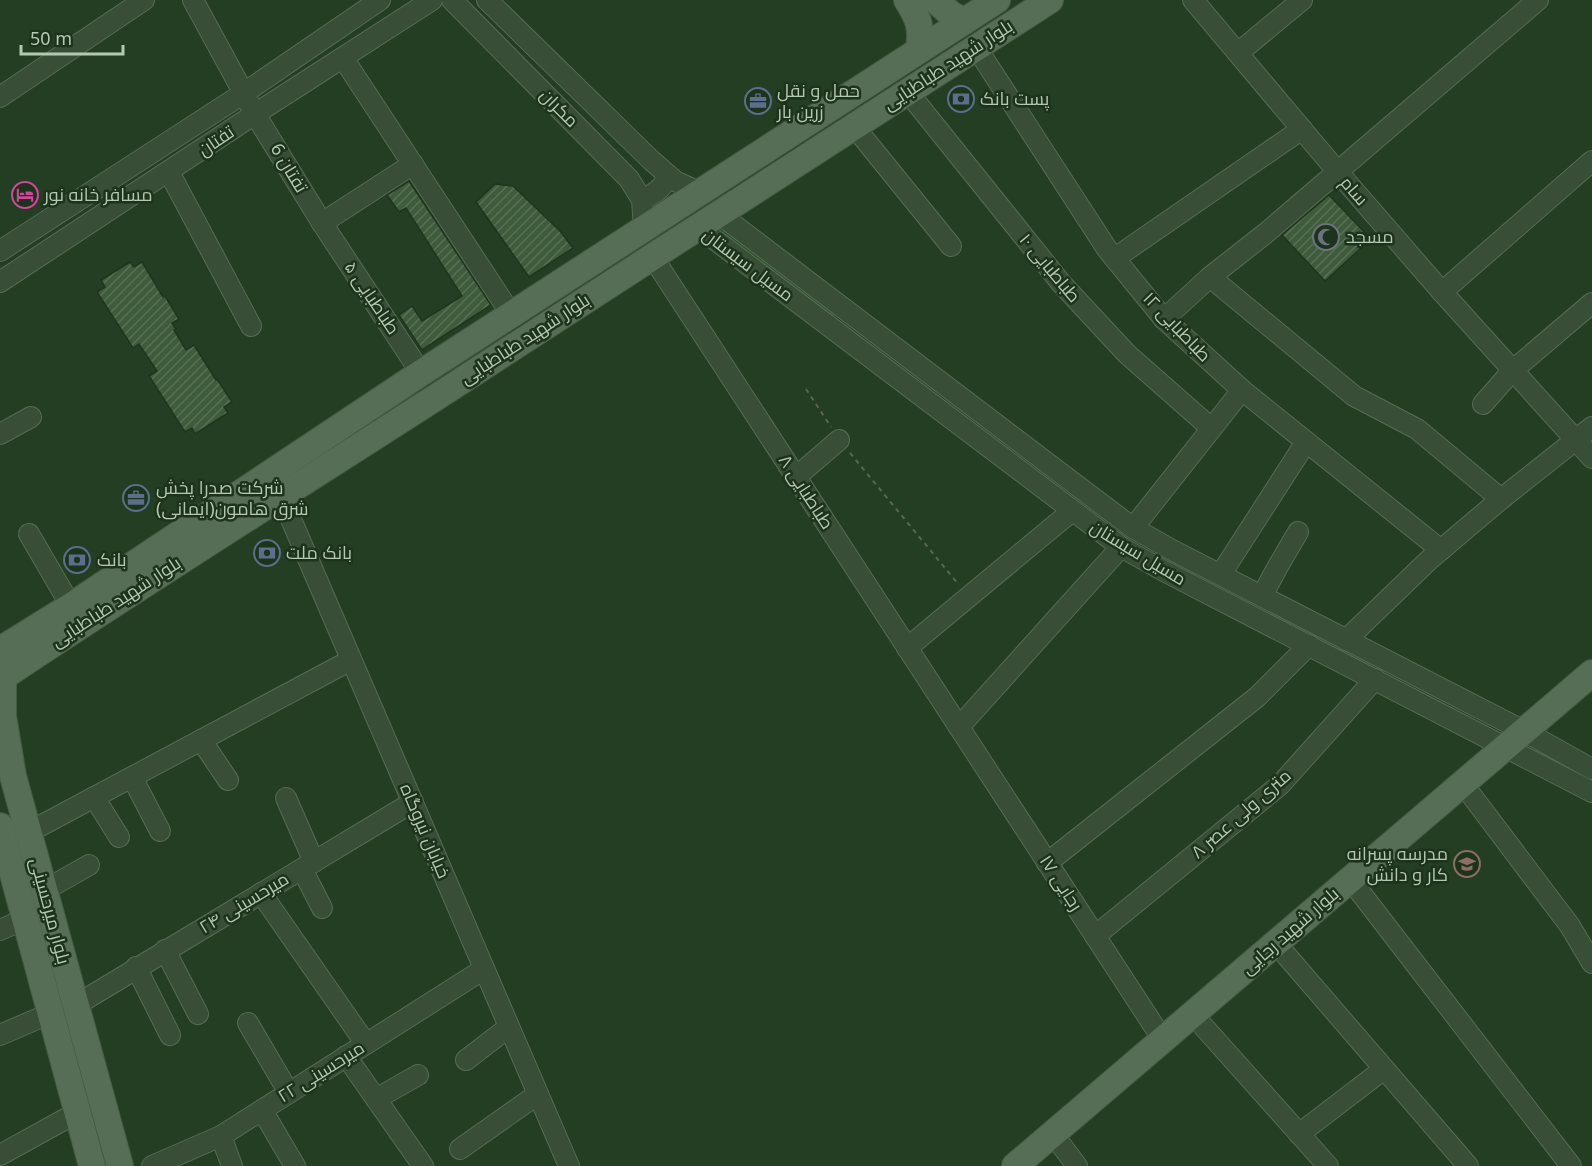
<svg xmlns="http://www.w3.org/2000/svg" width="1592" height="1166" font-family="'Noto Sans',Cairo,sans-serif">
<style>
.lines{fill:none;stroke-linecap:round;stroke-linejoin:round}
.canal{stroke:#2a5428;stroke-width:15}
.building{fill:url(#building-hatch);stroke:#1f351e;stroke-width:1.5}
.minor-casing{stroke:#566c55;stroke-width:22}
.major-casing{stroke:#445a43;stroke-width:28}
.path{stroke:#5a674e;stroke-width:2;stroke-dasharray:4.5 4.5;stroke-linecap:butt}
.minor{stroke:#384e37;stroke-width:20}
.major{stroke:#566e55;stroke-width:26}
.labels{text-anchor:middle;stroke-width:5;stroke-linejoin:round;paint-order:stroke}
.street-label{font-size:18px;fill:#b3c9b2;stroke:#1d331c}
.poi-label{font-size:18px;fill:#b3c9b2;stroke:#1d331c;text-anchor:start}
</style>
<defs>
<pattern id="building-hatch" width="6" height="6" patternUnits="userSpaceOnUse" patternTransform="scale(1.5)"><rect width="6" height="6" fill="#3e5b3c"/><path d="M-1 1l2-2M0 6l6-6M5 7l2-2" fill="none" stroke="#587156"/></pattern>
</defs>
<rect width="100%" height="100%" fill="#243e23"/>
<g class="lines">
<g class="canal">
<polyline points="727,236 828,313"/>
<polyline points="1161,558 1378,667"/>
<polyline points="1542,753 1592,781"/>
</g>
</g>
<g class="building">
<polygon points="409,181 491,305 422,350 399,315 412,306 422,321 462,296 406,208 399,212 387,195"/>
<polygon points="495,184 513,186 560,231 573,248 529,277 476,202"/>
<polygon points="1329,195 1371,239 1325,281 1282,235"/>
<polygon points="130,262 134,267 142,262 163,297 165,296 179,319 172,323 176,329 174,330 186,350 194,345 216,380 217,379 232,402 224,407 228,413 195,434 192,428 185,432 149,376 157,371 139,344 133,348 97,292 105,287 101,280"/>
</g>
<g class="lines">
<defs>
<g id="minor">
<polyline points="193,0 255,114 322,223 421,373"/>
<polyline points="452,0 629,179 642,200 644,228"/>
<polyline points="487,0 651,160 675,181 699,192"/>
<polyline points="1193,0 1337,171 1442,292 1592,458"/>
<polyline points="976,47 1107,249 1164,319 1242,390 1441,550"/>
<polyline points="1238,53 1302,0"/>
<polyline points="343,58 511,314"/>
<polyline points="907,91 1061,283 1127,354 1211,428"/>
<polyline points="0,97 144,0"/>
<polyline points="853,125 951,246"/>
<polyline points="169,172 251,326"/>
<path d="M 642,200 C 656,192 662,190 668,175"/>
<polyline points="718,213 1133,528 1174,551 1524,731 1592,769"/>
<polyline points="322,223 413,164"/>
<polyline points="698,227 1121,547 1164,571 1592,792"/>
<polyline points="0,251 244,93 380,0"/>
<polyline points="652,256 1163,1040"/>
<polyline points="1115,258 1302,129"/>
<polyline points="1210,277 1266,233 1538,0"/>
<polyline points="0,282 255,114 432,0"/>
<polyline points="1442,292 1592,161"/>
<polyline points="1164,319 1210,277 1354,396 1417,429 1501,499"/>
<polyline points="1483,404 1512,371 1592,303"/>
<polyline points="0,434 31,417"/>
<polyline points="796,477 839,440"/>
<polyline points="281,496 569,1166"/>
<polyline points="1133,528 1242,390"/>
<polyline points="29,534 71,606"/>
<polyline points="1221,574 1306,442"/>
<polyline points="1262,596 1277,568 1298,532"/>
<polyline points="1346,640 1430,559 1501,499 1592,427"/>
<polyline points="907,648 1072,511"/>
<polyline points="959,727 1121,547"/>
<polyline points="201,740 228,780"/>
<polyline points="132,777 160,831"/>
<polyline points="1472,796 1570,926 1592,963"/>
<polyline points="94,797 119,837"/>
<polyline points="286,798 314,862"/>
<polyline points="29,832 351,660"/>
<polyline points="1047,863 1257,697 1309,645"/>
<polyline points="302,869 322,908"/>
<polyline points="45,890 89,865"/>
<polyline points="1360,892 1571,1166"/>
<polyline points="261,893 366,1044"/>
<polyline points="0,930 25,919"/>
<polyline points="1095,936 1280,785 1375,679"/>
<polyline points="165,950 198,1014"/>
<polyline points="1286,955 1468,1166"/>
<polyline points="136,967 170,1035"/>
<polyline points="76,1005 413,802"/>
<polyline points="248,1023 289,1093"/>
<polyline points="1203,1026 1328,1166"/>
<polyline points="0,1035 51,1013"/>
<polyline points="346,1056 423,1166"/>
<polyline points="466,1060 509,1027"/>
<polyline points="376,1099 418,1075"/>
<polyline points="262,1110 295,1166"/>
<polyline points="1299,1134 1384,1069"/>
<polyline points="221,1136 232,1166"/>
<polyline points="1062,1146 1077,1166"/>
<polyline points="460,1149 538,1094"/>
<polyline points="0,1155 78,1112"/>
<polyline points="152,1166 221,1136 484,969"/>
</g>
<g id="major">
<path d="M 907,0 C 919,19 922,27 919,50"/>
<polyline points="935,0 952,15 964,21"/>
<polyline points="0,650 71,606 421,373 997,0"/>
<polyline points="1,663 3,677 3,716 13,776 120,1166"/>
<path d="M 0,679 C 145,582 292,490 438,396 C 642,264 845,131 1050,0"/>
<polyline points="0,826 92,1166"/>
<polyline points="1015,1166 1592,673"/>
</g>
</defs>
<use href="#minor" class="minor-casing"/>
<use href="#major" class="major-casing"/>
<g class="path">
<polyline points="806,389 831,427"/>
<polyline points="850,453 959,585"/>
</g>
<use href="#minor" class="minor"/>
<use href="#major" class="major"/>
</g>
<defs>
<symbol id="bank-ring" viewBox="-11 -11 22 22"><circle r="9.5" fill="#1d331c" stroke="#5c6f8a" stroke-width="1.5"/><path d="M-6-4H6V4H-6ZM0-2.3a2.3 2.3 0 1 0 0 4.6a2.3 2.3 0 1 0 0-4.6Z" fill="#5c6f8a"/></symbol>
<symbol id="office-ring" viewBox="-11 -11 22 22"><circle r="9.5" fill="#1d331c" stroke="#5c6f8a" stroke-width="1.5"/><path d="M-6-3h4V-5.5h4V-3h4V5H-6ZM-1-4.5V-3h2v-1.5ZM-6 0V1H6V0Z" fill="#5c6f8a"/></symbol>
<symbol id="hotel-ring" viewBox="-11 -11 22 22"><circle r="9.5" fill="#1d331c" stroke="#d1479c" stroke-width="1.5"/><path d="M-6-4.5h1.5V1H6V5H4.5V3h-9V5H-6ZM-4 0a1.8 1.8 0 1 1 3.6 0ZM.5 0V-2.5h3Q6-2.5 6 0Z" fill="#d1479c"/></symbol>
<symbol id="mosque-ring" viewBox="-11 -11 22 22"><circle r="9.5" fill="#1d331c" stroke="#6b7280" stroke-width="1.5"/><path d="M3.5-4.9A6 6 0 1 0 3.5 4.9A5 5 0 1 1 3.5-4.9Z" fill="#6b7280"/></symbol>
<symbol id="school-ring" viewBox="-11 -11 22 22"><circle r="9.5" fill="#1d331c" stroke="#8d6e63" stroke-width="1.5"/><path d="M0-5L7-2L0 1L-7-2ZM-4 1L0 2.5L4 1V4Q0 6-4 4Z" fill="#8d6e63"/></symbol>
</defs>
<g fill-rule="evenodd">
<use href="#bank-ring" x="946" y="84" width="30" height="30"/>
<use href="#office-ring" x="743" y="86" width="30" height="30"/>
<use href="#hotel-ring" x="10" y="180" width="30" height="30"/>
<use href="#mosque-ring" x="1311" y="222" width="30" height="30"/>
<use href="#office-ring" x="121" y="483" width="30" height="30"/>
<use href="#bank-ring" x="252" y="538" width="30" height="30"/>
<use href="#bank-ring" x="62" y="545" width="30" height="30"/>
<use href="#school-ring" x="1452" y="849" width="30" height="30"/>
</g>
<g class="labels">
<g class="street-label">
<text transform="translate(948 65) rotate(-33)" y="6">بلوار شهید طباطبایی</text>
<text transform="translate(559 108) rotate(45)" y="6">مکران</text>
<text transform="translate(216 141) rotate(-34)" y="6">تفتان</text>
<text transform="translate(289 168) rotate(59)" y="6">تفتان 6</text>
<text transform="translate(1354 191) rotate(49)" y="6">سام</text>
<text transform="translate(748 265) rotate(37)" y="6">مسیل سیستان</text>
<text transform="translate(1050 268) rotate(50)" y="6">طباطبایی ۱۰</text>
<text transform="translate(372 298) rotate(56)" y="6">طباطبایی ۵</text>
<text transform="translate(1177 327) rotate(46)" y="6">طباطبایی ۱۲</text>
<text transform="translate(525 339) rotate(-33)" y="6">بلوار شهید طباطبایی</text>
<text transform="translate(806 492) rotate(57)" y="6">طباطبایی ۸</text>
<text transform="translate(1138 553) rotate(31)" y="6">مسیل سیستان</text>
<text transform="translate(116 602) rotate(-33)" y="6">بلوار شهید طباطبایی</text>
<text transform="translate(1241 814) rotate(-41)" y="6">۸ متری ولی عصر</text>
<text transform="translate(425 831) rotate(67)" y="6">خیابان نیروگاه</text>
<text transform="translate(1061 883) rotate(57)" y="6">رجایی ۱۷</text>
<text transform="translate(244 903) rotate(-31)" y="6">میرحسینی ۲۴</text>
<text transform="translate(50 911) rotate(75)" y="6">بلوار میرحسینی</text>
<text transform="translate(1290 931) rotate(-41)" y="6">بلوار شهید رجایی</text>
<text transform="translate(321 1072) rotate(-32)" y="6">میرحسینی ۲۲</text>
</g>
<g class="poi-label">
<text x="777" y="97">حمل و نقل<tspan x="777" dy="21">زرین بار</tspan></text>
<text x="980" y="105">پست بانک</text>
<text x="44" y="201">مسافر خانه نور</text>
<text x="1346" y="243">مسجد</text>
<text x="156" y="494">شرکت صدرا پخش<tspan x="156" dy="21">شرق هامون(ایمانی)</tspan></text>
<text x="286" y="559">بانک ملت</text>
<text x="97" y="566">بانک</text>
<text x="1448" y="860" text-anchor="end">مدرسه پسرانه<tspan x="1448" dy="21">کار و دانش</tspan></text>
</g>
</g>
<path d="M21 45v9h102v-9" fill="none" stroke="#b3c9b2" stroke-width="3"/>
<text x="30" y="45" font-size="18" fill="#b3c9b2" stroke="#1d331c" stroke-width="4.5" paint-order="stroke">50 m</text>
</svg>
